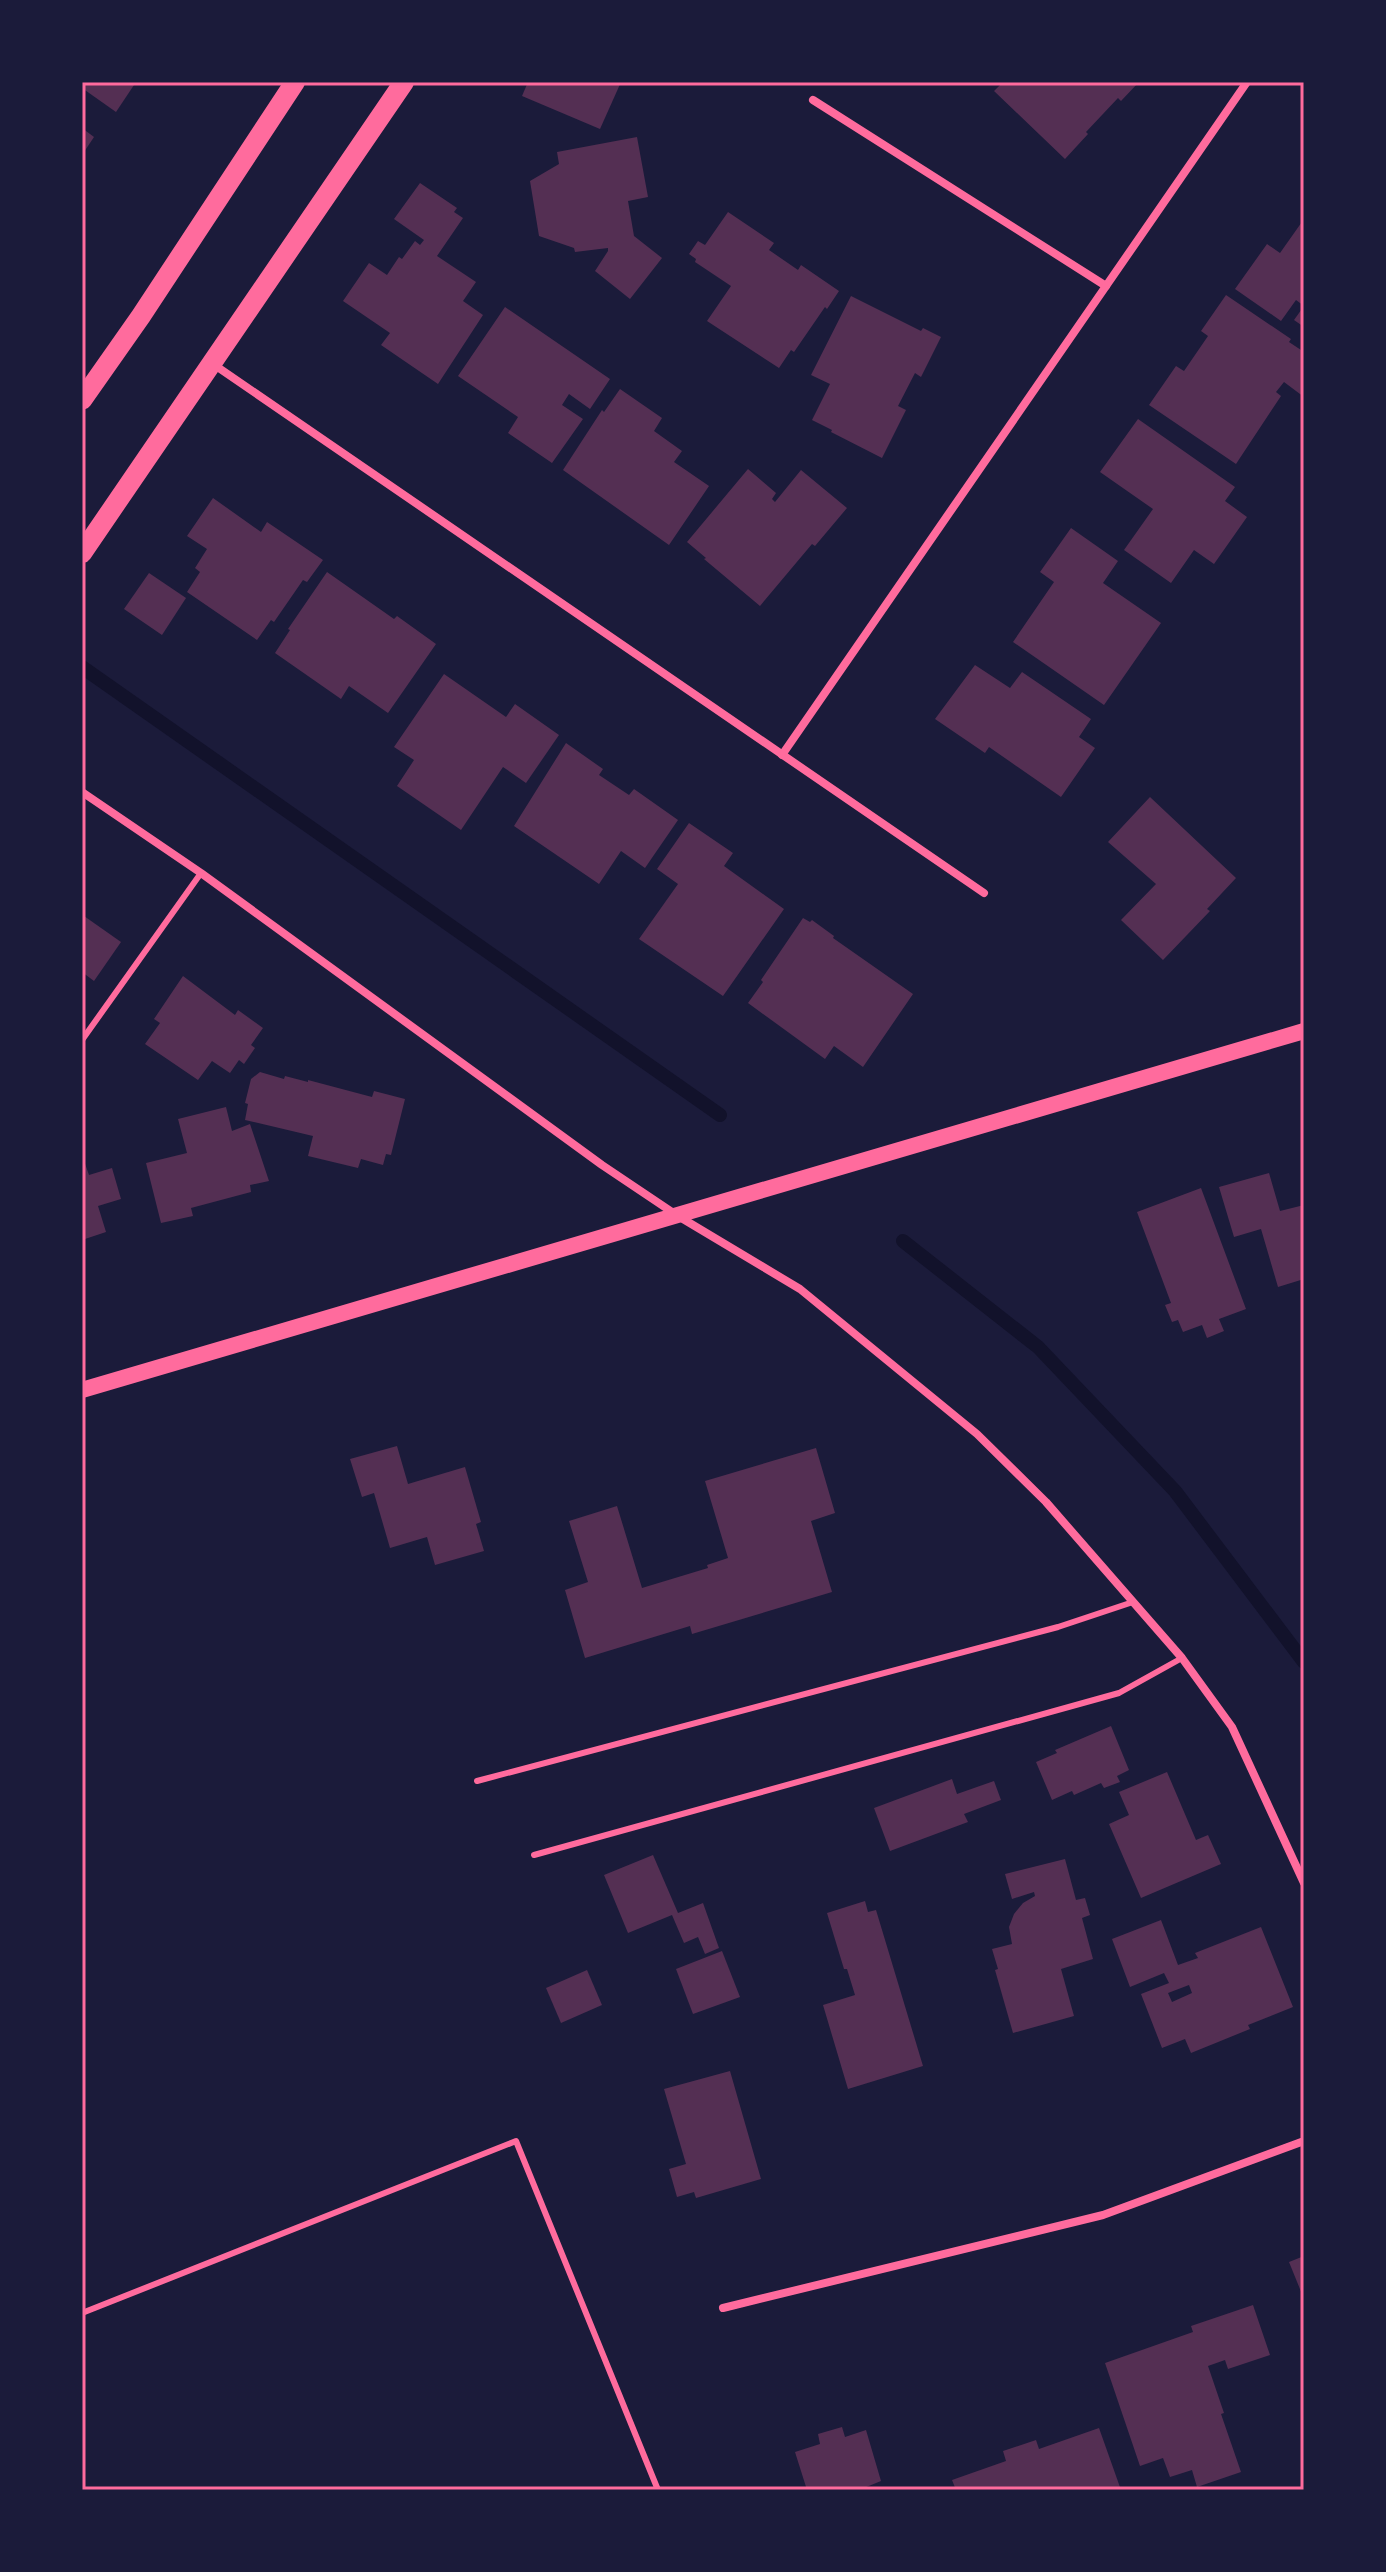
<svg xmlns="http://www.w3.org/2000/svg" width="1386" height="2572" font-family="'Fira Sans',sans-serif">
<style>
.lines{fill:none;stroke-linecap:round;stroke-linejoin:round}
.stream{stroke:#12122b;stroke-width:14}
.building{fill:#542f53;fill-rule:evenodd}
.service{stroke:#ff6b9d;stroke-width:6}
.minor{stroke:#ff6b9d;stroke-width:8}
.secondary{stroke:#ff6b9d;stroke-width:16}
.primary{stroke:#ff6b9d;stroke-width:20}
.neatline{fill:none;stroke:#ff6b9d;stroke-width:3}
</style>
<rect width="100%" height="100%" fill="#1b1b3a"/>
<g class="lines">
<g class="stream">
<polyline points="82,667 720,1115"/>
<polyline points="903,1241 1038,1347 1175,1491 1304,1662"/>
</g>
</g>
<g class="building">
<polygon points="82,82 136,82 116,112 82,88"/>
<polygon points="528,82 621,82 600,129 522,96"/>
<polygon points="1003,82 1139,82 1121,101 1118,98 1086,132 1088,134 1065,159 994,91"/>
<polygon points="82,128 94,137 82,155"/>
<polygon points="637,137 648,197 628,201 634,236 662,258 630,299 595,271 608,251 608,248 575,252 574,248 539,236 530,181 559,164 557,152"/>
<polygon points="420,183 457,208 454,212 463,218 437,256 476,282 463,301 483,315 438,384 381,345 390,333 343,301 369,263 387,275 399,257 402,259 415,241 420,245 424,240 394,219"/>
<polygon points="728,212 774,243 769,250 798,270 801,265 839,291 827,309 825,307 794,352 791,350 779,368 707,321 731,286 695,262 696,259 689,254 698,241 705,245"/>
<polygon points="1304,219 1304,327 1294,320 1304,306 1296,300 1281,321 1235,289 1267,244 1280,253"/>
<polygon points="1226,295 1291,339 1289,342 1304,352 1302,355 1304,357 1304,397 1284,382 1276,392 1281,396 1236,464 1149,405 1176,366 1184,371 1208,336 1201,331"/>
<polygon points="851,296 921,331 923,328 941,337 921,377 915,373 898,406 906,410 882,458 831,432 832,430 812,420 830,384 811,375"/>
<polygon points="505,307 610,379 590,409 569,394 562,405 583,419 552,463 508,433 518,417 458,376"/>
<polygon points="620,389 662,418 654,431 682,451 674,462 709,486 669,545 563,470 602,410 604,412"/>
<polygon points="1138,419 1235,487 1225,501 1247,517 1214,564 1194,550 1171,583 1124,550 1153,509 1100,472"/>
<polygon points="748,469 776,493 772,499 775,502 801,470 847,508 815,546 812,544 760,606 704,559 706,558 687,542"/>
<polygon points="213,498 261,532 267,522 323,560 307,582 303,580 274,622 271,620 257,640 187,592 200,572 195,568 207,549 187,536"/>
<polygon points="1071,528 1118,561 1103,583 1161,623 1104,705 1013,642 1054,582 1040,572"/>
<polygon points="327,572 394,619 397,616 436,644 388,713 349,686 341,699 275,653 290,630 288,629"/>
<polygon points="149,573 186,598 162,635 124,609"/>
<polygon points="975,665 1010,688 1022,672 1091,719 1079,737 1095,748 1061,797 989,747 985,753 935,719"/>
<polygon points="444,674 506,717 515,704 559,735 526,783 503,767 461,830 397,786 414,760 394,747"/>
<polygon points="566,743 603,769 599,775 629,795 634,789 678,820 645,868 621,851 599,884 514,826"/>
<polygon points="1150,797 1236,878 1207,909 1210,911 1163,960 1121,920 1156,884 1108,842"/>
<polygon points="689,823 733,853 724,866 784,909 723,996 639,939 678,884 657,869"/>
<polygon points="84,916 121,942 94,981 82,972 82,919"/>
<polygon points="803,918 810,922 812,920 834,936 833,938 913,994 863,1067 834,1046 825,1059 748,1003 763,982 761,980"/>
<polygon points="183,976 235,1015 238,1010 263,1028 251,1045 255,1048 244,1064 239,1060 230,1073 212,1061 198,1080 145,1044 160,1023 154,1019"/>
<polygon points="260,1072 284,1079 285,1076 308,1082 308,1080 372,1097 374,1091 405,1099 391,1155 386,1154 383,1165 361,1159 358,1168 308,1156 313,1136 245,1120 248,1104 245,1103 251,1079"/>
<polygon points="226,1107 232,1131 250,1124 269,1181 250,1185 251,1192 191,1208 193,1216 161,1223 146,1163 187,1153 178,1119"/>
<polygon points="82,1155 89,1175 112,1168 121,1199 98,1206 106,1232 82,1240"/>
<polygon points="1269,1173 1280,1211 1304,1205 1304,1279 1278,1287 1261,1229 1234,1237 1219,1187"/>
<polygon points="1201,1188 1246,1309 1219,1319 1224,1331 1207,1338 1202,1325 1183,1332 1178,1320 1172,1322 1165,1305 1171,1303 1137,1212"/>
<polygon points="397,1446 408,1484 465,1467 481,1522 476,1524 484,1551 435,1565 427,1537 390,1548 374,1493 362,1497 350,1459"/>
<polygon points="816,1448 835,1513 811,1521 832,1592 692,1634 690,1626 585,1658 565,1590 588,1582 569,1521 617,1506 642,1588 708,1568 707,1565 728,1558 705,1481"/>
<polygon points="1111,1726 1129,1770 1117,1776 1120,1782 1104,1788 1101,1783 1074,1795 1072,1791 1052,1800 1036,1762 1057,1753 1055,1750"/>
<polygon points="1167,1772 1196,1840 1208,1835 1221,1864 1141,1898 1109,1824 1129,1815 1119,1792"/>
<polygon points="952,1779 957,1794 994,1781 1001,1800 964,1814 968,1822 890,1851 874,1808"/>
<polygon points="653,1855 678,1913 703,1903 719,1948 705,1954 698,1937 684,1943 672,1915 628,1933 604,1875"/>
<polygon points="1065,1859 1076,1900 1085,1898 1090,1915 1082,1918 1093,1959 1061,1969 1074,2016 1013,2033 995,1970 998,1969 992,1949 1012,1944 1009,1927 1014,1914 1023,1903 1035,1896 1034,1892 1012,1899 1005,1874"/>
<polygon points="865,1901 868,1912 876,1910 923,2066 848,2089 823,2005 855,1995 847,1969 844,1969 827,1913"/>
<path d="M 1161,1920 L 1178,1965 L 1198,1958 L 1195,1953 L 1261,1927 L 1293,2007 L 1248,2025 L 1250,2029 L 1191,2053 L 1185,2039 L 1162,2048 L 1141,1994 L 1169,1983 L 1164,1973 L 1130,1987 L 1112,1939 ZM 1189,1985 L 1192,1993 L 1172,2002 L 1168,1993 Z"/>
<polygon points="722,1951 740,1997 693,2014 676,1969"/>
<polygon points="587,1970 602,2005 561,2023 546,1988"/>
<polygon points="730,2071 761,2179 696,2198 694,2192 677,2197 669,2169 686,2164 664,2089"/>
<polygon points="1304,2256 1304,2299 1289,2262"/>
<polygon points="1253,2305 1270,2355 1228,2369 1225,2360 1208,2366 1224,2413 1221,2414 1241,2472 1197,2487 1192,2470 1170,2477 1163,2458 1140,2466 1105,2363 1193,2332 1191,2326"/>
<polygon points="842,2427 845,2437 866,2430 881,2481 859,2490 807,2490 795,2452 820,2444 818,2434"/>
<polygon points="1099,2428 1121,2490 956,2490 952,2480 1006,2461 1003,2451 1036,2440 1039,2449"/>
</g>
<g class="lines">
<g class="service">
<polyline points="82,1040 201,873"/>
<polyline points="477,1781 1058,1627 1133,1602"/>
<polyline points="534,1855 1119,1693 1182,1658"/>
<polyline points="82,2313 516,2141 658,2490"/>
</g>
<g class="minor">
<polyline points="813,100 1106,286"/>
<polyline points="213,364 984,893"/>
<polyline points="782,755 1247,82"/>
<polyline points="82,792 201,873 602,1165 678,1216 800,1289 977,1434 1046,1502 1182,1658 1232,1727 1304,1883"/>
<polyline points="723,2308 1103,2215 1304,2141"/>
</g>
<polyline class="secondary" points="82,1390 1304,1031"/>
<g class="primary">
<polyline points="82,400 141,316 295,82"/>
<polyline points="82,553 404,82"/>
</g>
</g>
<rect width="1386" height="2572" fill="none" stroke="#1b1b3a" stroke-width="168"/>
<rect x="84" y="84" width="1218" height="2404" class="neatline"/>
</svg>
